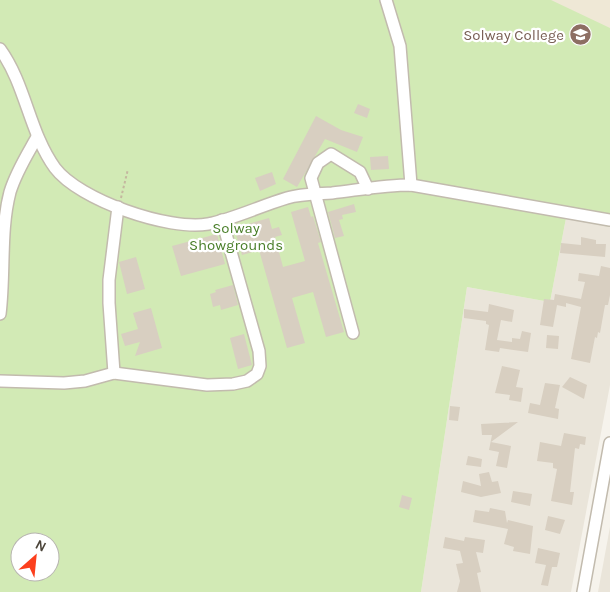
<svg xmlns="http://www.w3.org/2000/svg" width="610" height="592" font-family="Karla,sans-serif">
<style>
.residential{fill:#eae5da}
.education{fill:#efe8d6}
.green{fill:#d2eab5;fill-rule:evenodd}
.building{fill:#d8cfc1}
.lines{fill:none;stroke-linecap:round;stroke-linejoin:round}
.minor-casing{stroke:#c2bbae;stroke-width:14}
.path{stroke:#c4b79f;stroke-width:2;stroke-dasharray:2.5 2.5;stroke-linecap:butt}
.minor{stroke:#fff;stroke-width:11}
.labels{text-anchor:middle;stroke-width:4.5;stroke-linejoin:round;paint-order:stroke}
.education-label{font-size:15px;fill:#785e54;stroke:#fff;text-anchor:end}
.park-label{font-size:15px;fill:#4a7f2a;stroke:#fff}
</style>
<rect width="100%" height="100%" fill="#f6f3ec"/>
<g class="residential">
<polygon points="566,218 610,227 610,385 571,592 421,592 467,287 550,302"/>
<polygon points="610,527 610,592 598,592"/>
</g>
<polygon class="education" points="490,0 610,0 610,69"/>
<path class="green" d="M 0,0 L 551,0 L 610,28 L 610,227 L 566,218 L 550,302 L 467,287 L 421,592 L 0,592 ZM 20,542 L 50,542 L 50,572 L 20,572 Z"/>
<g class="building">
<polygon points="358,104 370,109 367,118 354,113"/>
<polygon points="316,116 341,130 363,137 357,152 325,139 297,187 283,179"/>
<polygon points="388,156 389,169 371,170 370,157"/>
<polygon points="272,172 276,184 260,191 255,178"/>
<polygon points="354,204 356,212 342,215 343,219 339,220 344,236 335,238 328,212"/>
<polygon points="308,207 311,217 313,216 321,242 318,243 344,332 326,337 313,292 292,298 305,343 287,348 259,250 242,255 234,228 269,218 272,229 279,227 282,235 275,237 283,267 305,261 291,212"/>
<polygon points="217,234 225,264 181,276 172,246"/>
<polygon points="581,237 596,240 596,244 606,244 605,257 560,253 561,243 581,245"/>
<polygon points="136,257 145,289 127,294 119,262"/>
<polygon points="601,266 610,268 610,295 608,305 605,305 600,333 598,332 597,338 595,337 590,363 571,359 581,307 566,303 566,307 557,305 553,327 540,325 544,299 554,300 555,294 581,299 585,282 578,281 579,273 599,276"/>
<polygon points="233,285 238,305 221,310 220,305 213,307 210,294 216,292 215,290"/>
<polygon points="489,304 514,310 512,322 501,320 497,340 512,342 512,338 520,339 522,331 531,333 528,352 500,348 499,352 485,350 489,325 486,324 486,321 464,318 464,309 488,312"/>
<polygon points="151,308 162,348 135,356 140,342 125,346 121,334 138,329 133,313"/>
<polygon points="244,334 252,365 238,369 230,338"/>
<polygon points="547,335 559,336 558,349 546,348"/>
<polygon points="502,366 520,370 516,387 523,388 521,402 509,400 510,395 495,393"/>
<polygon points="570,377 587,385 584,399 562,387"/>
<polygon points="545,383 560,385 555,408 559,409 558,419 528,413 530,403 540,405"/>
<polygon points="450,406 460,407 458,421 449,420"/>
<polygon points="518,422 491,442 511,446 507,468 496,466 499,452 489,450 492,435 482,435 481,424"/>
<polygon points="564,433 586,437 585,445 580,444 579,449 575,448 570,492 574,492 572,505 551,501 557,469 553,468 553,463 537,461 540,442 561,446"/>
<polygon points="468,456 482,459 481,467 466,465"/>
<polygon points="489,472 492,482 498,481 501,493 481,497 461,492 463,481 481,486 479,474"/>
<polygon points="513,491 532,494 530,506 511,502"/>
<polygon points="402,495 412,498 409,510 399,507"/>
<polygon points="490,508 505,511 507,523 508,520 533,526 530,554 513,551 514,547 504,544 508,529 473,522 475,510 489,512"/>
<polygon points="548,516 565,520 560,534 545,530"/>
<polygon points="445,537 464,541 465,537 485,540 483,553 476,552 481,572 477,573 481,592 457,592 460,581 456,564 463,563 460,551 443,548"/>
<polygon points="538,548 560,553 557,567 552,567 548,586 541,585 546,565 535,563"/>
</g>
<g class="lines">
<defs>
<g id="minor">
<polyline points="386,0 400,46 411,185"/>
<path d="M 0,49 C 26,85 29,132 55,168 C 79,200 169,231 208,224 C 234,219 260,206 287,198 C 300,194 317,194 332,193 C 358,190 384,185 411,185 L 610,220"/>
<path d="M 0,314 C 5,274 0,230 10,192 C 16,172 27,155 37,137"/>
<polyline points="353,333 311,178 318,163 331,154 360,172 368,189"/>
<polyline points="114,373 109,303 109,280 118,207"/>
<polyline points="0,381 64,383 85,381 114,373 207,385 233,384 247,381 257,374 260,366 259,351 222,220"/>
<polyline points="583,592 610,443"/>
</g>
</defs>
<use href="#minor" class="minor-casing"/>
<polyline class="path" points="121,198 128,169"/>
<use href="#minor" class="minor"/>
</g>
<defs>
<symbol id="school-disc" viewBox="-11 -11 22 22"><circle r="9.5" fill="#8d6e63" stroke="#fff"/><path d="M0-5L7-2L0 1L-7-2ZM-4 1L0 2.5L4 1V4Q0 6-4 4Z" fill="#fff"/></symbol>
</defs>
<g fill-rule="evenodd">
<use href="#school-disc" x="568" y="22" width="25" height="25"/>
</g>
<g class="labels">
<g class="education-label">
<text x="564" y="40">Solway College</text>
</g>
<g class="park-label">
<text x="236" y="233">Solway<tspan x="236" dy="17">Showgrounds</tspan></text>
</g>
</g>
<g transform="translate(35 557) rotate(27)"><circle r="24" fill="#ffffff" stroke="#b7b4b0"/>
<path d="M0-4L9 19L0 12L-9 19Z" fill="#fc3f1d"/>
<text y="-8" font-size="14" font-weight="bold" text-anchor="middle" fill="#4b4439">N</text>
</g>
</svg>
